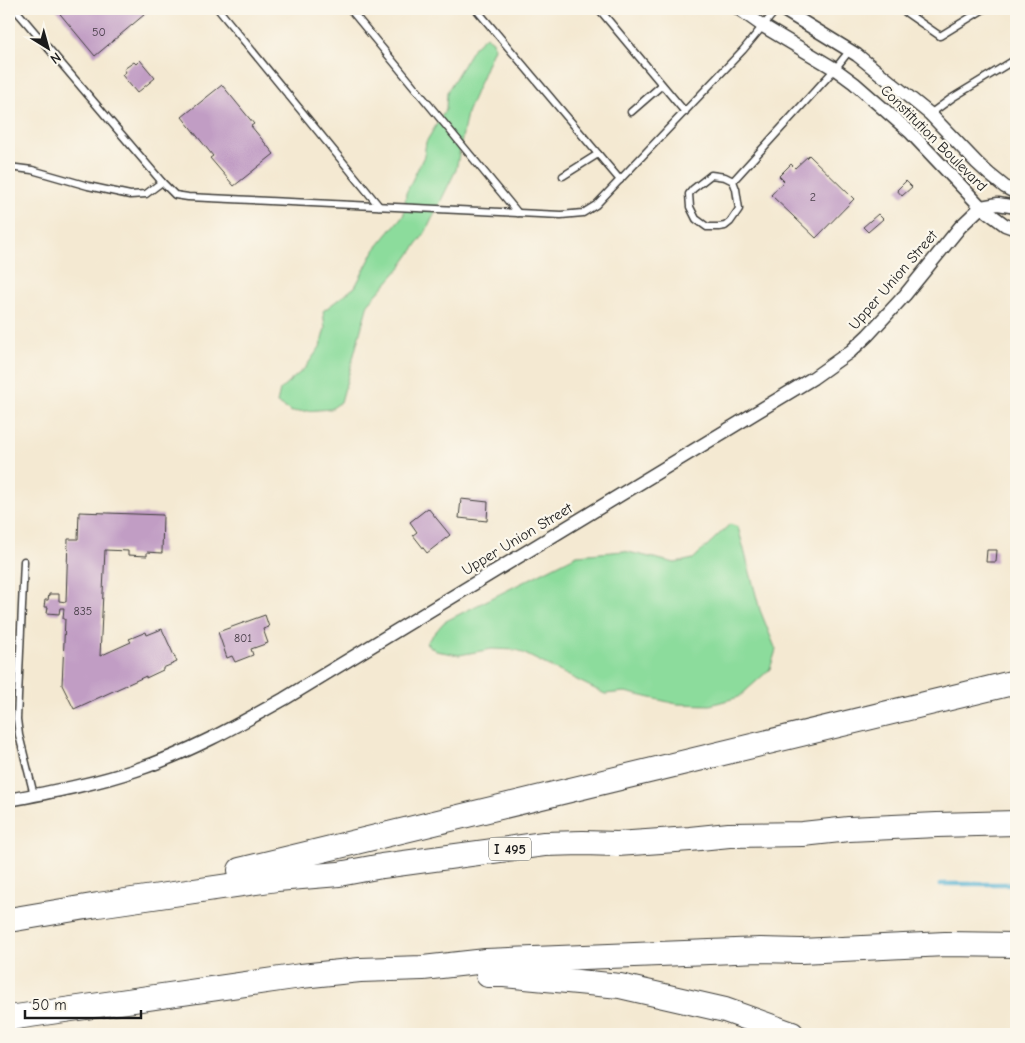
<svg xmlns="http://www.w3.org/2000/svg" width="1025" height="1043" font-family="'Comic Neue',sans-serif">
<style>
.green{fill:#8cdc9c;stroke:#547c5c}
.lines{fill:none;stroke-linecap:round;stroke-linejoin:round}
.stream{stroke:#52b1d1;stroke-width:4.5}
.building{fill:#c19dc4}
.lane-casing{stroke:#3c3b37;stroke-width:9}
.street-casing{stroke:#3c3b37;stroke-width:15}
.highway-casing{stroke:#3c3b37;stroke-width:26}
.lane{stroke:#fff;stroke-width:6}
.street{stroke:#fff;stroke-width:12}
.highway{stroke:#fff;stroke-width:24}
.labels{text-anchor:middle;stroke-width:4.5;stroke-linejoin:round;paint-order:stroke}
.number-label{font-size:12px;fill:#453c46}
.shield{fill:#fbf7ec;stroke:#5f5e5a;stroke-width:1}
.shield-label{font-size:14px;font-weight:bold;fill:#1c1c1c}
.street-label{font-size:15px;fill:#1c1c1c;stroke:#fbf7ec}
</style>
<rect width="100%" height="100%" fill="#fbf7ec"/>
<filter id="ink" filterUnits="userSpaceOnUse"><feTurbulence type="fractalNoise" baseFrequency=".02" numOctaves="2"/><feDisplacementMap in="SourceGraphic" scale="10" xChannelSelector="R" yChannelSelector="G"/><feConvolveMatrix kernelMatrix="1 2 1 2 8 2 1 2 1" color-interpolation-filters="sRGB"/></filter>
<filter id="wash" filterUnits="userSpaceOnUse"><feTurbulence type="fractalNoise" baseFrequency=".0096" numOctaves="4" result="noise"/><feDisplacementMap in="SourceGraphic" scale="20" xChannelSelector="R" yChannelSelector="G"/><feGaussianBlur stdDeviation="1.12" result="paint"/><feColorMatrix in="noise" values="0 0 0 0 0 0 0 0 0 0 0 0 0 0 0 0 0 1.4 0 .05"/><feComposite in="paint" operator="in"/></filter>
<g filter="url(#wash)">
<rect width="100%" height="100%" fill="#f4e9d2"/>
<g class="green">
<polygon points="486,36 493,41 494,48 467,113 456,170 425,233 400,268 368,304 341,402 331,409 292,412 277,403 280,390 305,368 320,347 325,328 323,311 355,287 375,249 404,214 406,193 424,156 426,142 446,109 447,92 474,47"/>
<polygon points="730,524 738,527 760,610 776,650 770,669 739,697 710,705 677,704 625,692 605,694 517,650 492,649 459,655 436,651 426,643 444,622 577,555 624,551 675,563 693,559"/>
</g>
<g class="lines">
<polyline class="stream" points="940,884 1016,884"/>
</g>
<g id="blocks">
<g class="building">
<polygon points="56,9 151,9 95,56"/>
<polygon points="140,60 155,78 137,93 122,75 126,72 124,69 134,62 136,64"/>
<polygon points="222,85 254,124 251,126 274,154 234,186 210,158 213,156 182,117"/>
<polygon points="809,155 854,199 816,238 771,195 784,181 779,176 791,164 795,168"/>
<polygon points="906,181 912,187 902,196 897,190"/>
<polygon points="878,214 883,219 868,232 863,227"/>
<polygon points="461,499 488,502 487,521 459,518"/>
<polygon points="428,508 450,535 427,553 413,535 417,532 410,522"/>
<polygon points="79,512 163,515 162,553 147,552 147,556 128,555 128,551 105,550 100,656 131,642 129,639 146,632 147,635 162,629 177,662 163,668 163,670 146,678 146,676 74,709 62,685 65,619 63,619 64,608 60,608 59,614 47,613 48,607 44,607 45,600 48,600 49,594 59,594 59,601 66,602 68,539 78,539"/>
<polygon points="987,550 997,550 996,562 986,562"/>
<polygon points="265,615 269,627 263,629 268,643 251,649 253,655 235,662 232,656 227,658 218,632"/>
</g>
</g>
</g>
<g filter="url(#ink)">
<use href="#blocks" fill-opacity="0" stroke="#3c3b37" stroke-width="1"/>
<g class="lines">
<defs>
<g id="lane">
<polyline points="15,9 162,182 175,195 188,197 561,215 583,213 596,205 743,50 777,9"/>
<polyline points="218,9 379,206"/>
<polyline points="350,9 518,213"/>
<polyline points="476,9 620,180"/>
<polyline points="599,9 685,112"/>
<polyline points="901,9 940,36 984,9"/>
<polyline points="631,112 662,85"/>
<polyline points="930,114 952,98 1016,59"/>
<polyline points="9,167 32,170 88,186 130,195 146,194 162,182"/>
<polyline points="563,176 598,154"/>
<polyline points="733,181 736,189 739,209 730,222 725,226 719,227 707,227 696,219 690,207 689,194 693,189 711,175 725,177 733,181 835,69 850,50"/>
<polyline points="24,561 17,719 19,735 34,795"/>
</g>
<g id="street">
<polyline points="739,9 763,26 835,69 854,83 910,132 981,207 1005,225 1016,229"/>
<polyline points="782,9 857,55 930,114 977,163 989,174 1005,187 1016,193"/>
<path d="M 9,800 C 51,792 95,784 136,770 C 188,753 236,726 284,699 L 813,378 L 851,351 L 868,335 L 905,295 L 960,227 L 981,207 L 998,204 L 1016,207"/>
</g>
<g id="highway">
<polyline points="240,870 1016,682"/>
<polyline points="9,920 98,905 277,879 339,874 382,866 544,844 583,843 617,844 690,839 729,835 803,834 849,829 937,825 1016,823"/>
<polyline points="488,975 504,975 620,986 725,1010 792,1034"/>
<polyline points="9,1018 301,976 360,970 423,968 486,961 760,950 801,951 945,944 1016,945"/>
</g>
</defs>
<use href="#lane" class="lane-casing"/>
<use href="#street" class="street-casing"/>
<use href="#highway" class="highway-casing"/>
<use href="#lane" class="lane"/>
<use href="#street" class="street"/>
<use href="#highway" class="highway"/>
</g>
</g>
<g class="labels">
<g class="number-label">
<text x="99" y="36">50</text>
<text x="813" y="201">2</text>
<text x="83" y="615">835</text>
<text x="243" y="642">801</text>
</g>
<rect class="shield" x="489" y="837.5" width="42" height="23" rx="4"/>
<g class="shield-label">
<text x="510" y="854">I 495</text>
</g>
<g class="street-label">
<text transform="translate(934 138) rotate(45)" y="5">Constitution Boulevard</text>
<text transform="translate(893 280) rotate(-49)" y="5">Upper Union Street</text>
<text transform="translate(517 539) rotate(-31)" y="5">Upper Union Street</text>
</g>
</g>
<rect width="1025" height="1043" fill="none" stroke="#fbf7ec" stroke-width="30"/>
<g transform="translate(48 48) rotate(143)" stroke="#fbf7ec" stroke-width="4" paint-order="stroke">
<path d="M0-4L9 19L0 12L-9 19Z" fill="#1c1c1c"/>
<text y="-8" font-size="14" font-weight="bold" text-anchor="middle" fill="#1c1c1c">N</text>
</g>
<path d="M25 1010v8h116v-8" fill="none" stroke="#1c1c1c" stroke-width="2.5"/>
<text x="32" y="1010" font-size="15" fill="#1c1c1c" stroke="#fbf7ec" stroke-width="4" paint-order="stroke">50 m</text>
</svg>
